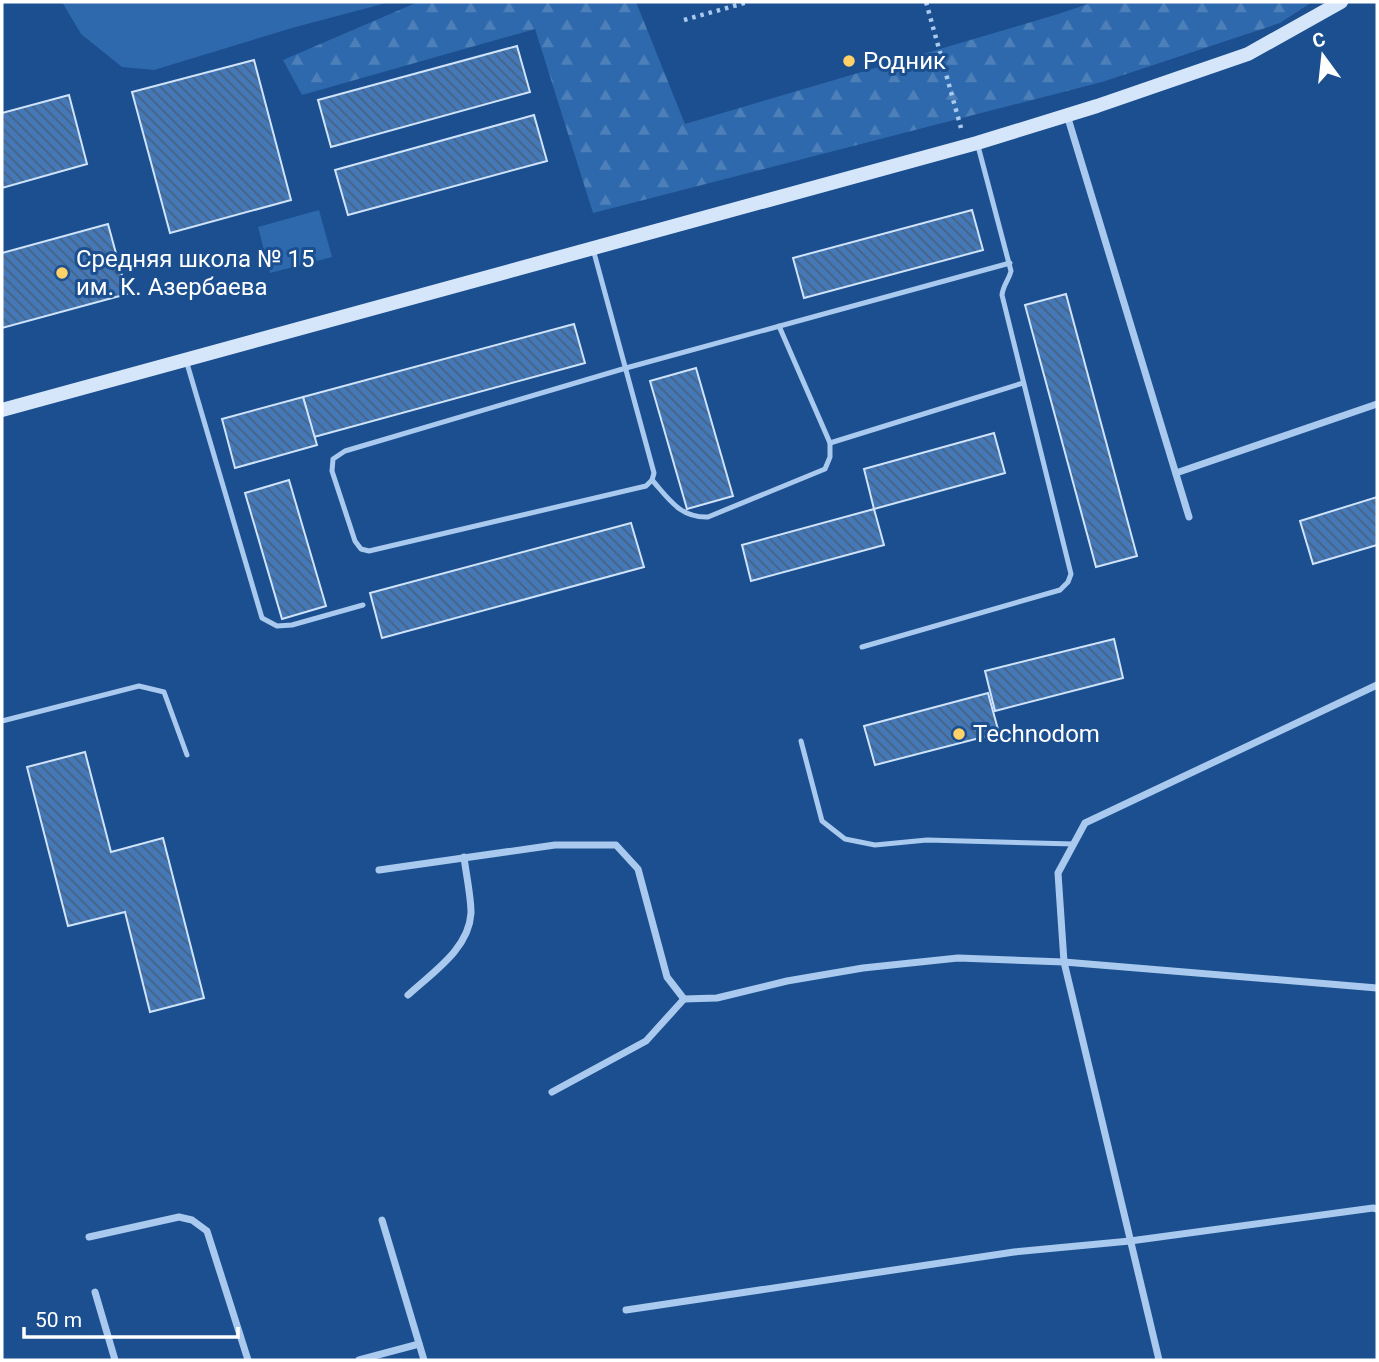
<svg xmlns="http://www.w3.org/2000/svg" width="1379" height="1362" font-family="Roboto,sans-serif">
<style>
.green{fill:#2e69ad}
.forest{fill:url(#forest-firs)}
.building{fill:url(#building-back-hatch);stroke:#cfe3fa;stroke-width:2}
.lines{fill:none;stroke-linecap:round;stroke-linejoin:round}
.path{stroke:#a9c9ee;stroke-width:4.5;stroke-dasharray:3.5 5;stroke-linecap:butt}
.service{stroke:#a9c9ee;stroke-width:5}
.minor{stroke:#a9c9ee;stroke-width:7}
.secondary{stroke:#d6e6fa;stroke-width:14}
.poi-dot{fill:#ffd166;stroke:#1b4f8f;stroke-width:2.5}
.labels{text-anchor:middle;stroke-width:6;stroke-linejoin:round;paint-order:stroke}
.poi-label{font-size:24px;fill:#fff;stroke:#1b4f8f;text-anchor:start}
</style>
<defs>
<pattern id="forest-firs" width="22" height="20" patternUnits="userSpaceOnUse" patternTransform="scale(1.75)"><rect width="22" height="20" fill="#2e69ad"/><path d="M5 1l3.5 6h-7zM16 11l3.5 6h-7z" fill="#4d80b9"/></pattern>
<pattern id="building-back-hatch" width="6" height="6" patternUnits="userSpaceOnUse" patternTransform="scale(1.75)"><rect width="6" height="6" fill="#4478b7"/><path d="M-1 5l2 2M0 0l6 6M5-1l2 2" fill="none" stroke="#486282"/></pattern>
</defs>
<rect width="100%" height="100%" fill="#1b4f8f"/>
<g class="green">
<polygon points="62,2 390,2 292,28 154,70 122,67 81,34"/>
<polygon points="319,210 332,257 270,273 258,227"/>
</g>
<polygon class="forest" points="418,2 636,2 685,124 1055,15 1094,2 1312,2 1280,23 1102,82 593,213 535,29 302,95 283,60"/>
<g class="building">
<polygon points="517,46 530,92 331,147 318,100"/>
<polygon points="254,60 291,200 170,233 132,92"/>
<polygon points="69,95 87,164 2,188 2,113"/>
<polygon points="534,115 547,161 348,215 335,170"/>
<polygon points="972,210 983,250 804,298 793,258"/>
<polygon points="108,224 127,294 2,328 2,253"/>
<polygon points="1066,294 1137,556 1096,567 1025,305"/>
<polygon points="574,324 585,363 314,437 303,397"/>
<polygon points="696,368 733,496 687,509 650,381"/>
<polygon points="303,397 317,445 235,468 222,419"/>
<polygon points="994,433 1005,473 874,509 864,469"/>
<polygon points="289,480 326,606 282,619 245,493"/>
<polygon points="1377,497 1377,545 1313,564 1300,521"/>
<polygon points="874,509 884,545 751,581 742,545"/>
<polygon points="631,523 644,567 382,638 370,593"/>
<polygon points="1114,639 1123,678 995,711 985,671"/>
<polygon points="988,693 999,733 875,765 864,726"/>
<polygon points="85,752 111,852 163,838 204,998 150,1012 125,912 68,926 27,767"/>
</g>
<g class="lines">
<g class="path">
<polyline points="926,2 961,128"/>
<polyline points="684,20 748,2"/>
</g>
<g class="service">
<polyline points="593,249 654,473 652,480 646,486 369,551 361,549 355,541 332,471 333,459 345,451 626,368 1010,263"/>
<polyline points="186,360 262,618 277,626 292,625 363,605"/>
<polyline points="830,443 1023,383"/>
<path d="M 652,480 C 669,499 680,518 708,517 L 825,469 L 830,457 L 830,443 L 779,326"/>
<path d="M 862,647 L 1060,590 L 1068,582 L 1071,574 L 1002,295 C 1003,285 1009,280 1011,271 L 978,146"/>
<polyline points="2,721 139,686 164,692 187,755"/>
<polyline points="801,741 822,821 845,839 875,845 927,840 1074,844"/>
</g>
<g class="minor">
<polyline points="1067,115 1189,517"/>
<polyline points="1176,473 1377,404"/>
<polyline points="379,870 555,845 616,845 638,869 667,977 684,999 717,998 787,981 863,968 958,958 1064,962 1377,988"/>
<path d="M 408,995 C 433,972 469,949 471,913 C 471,896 466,874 464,857"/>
<polyline points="552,1092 646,1041 684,999"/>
<polyline points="382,1220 424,1360"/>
<polyline points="89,1237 179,1217 192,1220 207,1231 248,1360"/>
<polyline points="95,1292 115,1360"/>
<polyline points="626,1310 1014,1252 1130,1241 1373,1208 1377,1209"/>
<polyline points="359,1360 419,1344"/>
<polyline points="1159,1360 1064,962 1058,873 1085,823 1377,685"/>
</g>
<polyline class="secondary" points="2,410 977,143 1097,106 1248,54 1341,2"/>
</g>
<g class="poi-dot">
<circle cx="849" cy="61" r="7"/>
<circle cx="62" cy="273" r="7"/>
<circle cx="959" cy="734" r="7"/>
</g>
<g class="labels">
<g class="poi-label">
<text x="863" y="69">Родник</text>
<text x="76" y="267">Средняя школа № 15<tspan x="76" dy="28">им. К. Азербаева</tspan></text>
<text x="973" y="742">Technodom</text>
</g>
</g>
<rect width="1379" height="1362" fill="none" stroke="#ffffff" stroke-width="7"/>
<g transform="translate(1323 56) rotate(345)" stroke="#1b4f8f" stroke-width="5" paint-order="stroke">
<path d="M0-5L12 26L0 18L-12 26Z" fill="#ffffff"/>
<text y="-10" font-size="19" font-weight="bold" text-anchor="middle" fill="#ffffff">С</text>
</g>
<path d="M24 1327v10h214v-10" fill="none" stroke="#ffffff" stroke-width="3.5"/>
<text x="35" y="1327" font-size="21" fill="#ffffff" stroke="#1b4f8f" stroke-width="5" paint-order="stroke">50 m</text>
</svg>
